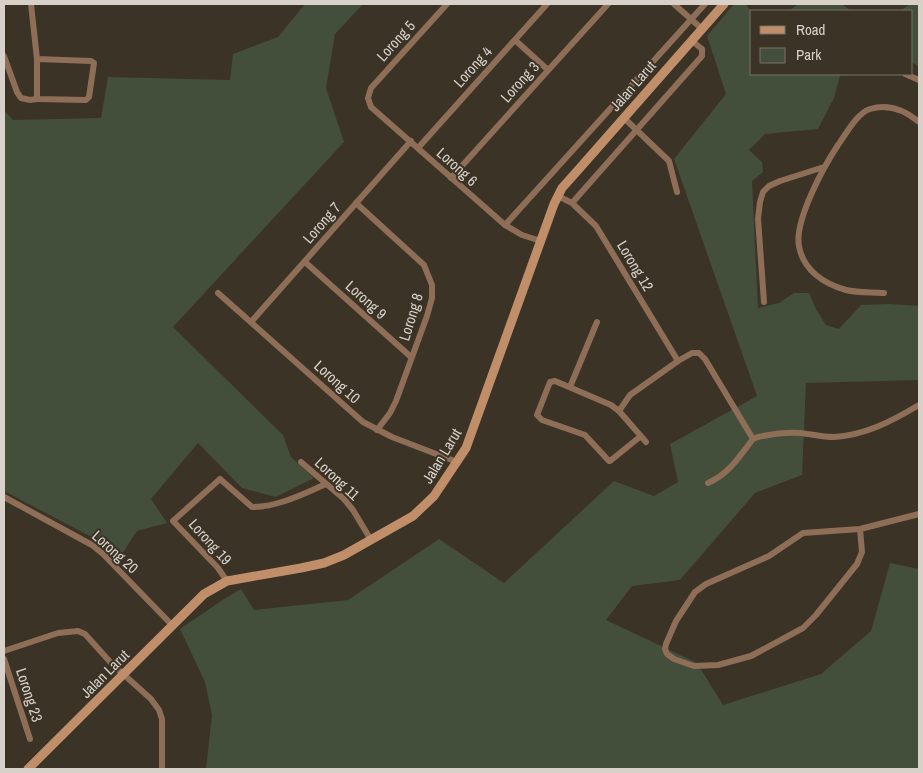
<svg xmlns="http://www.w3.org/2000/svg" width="923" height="773" font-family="'Archivo Narrow',sans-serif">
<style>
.green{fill:#434e3b}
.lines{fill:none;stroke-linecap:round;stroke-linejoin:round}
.street{stroke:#8f6e58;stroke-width:6}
.secondary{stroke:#c18e6a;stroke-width:9}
.labels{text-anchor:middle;stroke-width:4;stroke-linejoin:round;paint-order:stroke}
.street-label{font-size:15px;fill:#d7d1c9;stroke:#3b3326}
</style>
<rect width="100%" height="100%" fill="#3b3326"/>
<g class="green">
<polygon points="305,4 363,4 335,34 326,88 344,142 173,327 283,435 291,457 314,478 276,497 242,488 198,443 151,499 167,523 137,531 122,554 107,538 99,541 4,491 5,486 4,486 4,110 13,120 101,118 108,77 230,80 233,54 278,37"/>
<polygon points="734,4 746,4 752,14 752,74 843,74 840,76 834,98 818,129 765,134 749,150 762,162 763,172 752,181 758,308 779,303 794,293 809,293 816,309 826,325 839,329 861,305 890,304 919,306 919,380 806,383 802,475 755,493 680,580 632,586 606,620 697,663 723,705 821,674 871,631 890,563 919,569 919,769 206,769 212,715 205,682 180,629 224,599 241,589 254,610 348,600 439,539 504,583 614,481 654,496 678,482 670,444 757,396 674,159 726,94 707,36"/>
<polygon points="798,4 842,4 851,11 789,11"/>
<polygon points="909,4 919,4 919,67 912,62 912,11 901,11"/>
</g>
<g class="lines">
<g class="street">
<polyline points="31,4 37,59 37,99 86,100 89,97 94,63 91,61 37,59"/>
<polyline points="447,4 371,88 368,98 371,107 505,225 522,235 541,241"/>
<polyline points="674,4 702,29"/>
<polyline points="515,40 548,70"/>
<polyline points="4,56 17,92 21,98 30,100 37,99"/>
<polyline points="905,74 919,80"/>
<polyline points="624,118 669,161 677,192"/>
<polyline points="418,148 547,4"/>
<polyline points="451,178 608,4"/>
<polyline points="558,196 572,203 596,226 678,361"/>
<polyline points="356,203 424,265 432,285 432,298 427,316 396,401 390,413 377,430"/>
<polyline points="572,203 702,56 702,49 692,41"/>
<polyline points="505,225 705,4"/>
<polyline points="305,262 411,357"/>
<polyline points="218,293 363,422 392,437 457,462"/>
<path d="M 884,293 C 872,292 858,293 846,290 C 824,284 803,270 799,246 C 794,221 824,166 838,145 C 846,134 857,113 870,109 C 889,103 906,111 919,122"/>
<polyline points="764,302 758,219 760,202 763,192 769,186 780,181 824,167"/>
<polyline points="251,322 411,141"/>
<polyline points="570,387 597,322"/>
<polyline points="619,411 630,395 678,361 692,353 699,353 705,359 753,439"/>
<polyline points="641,436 610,461 609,461 585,435 542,420 537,415 550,382 555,381 611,405 619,411 646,442"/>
<polyline points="301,462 344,499 353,510 371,540"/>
<path d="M 708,483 C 729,474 739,457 753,439 L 758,437 C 772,434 785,432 800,433 C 811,434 822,437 834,437 C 866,435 892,421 919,405"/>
<polyline points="4,497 92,545 103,554 172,625"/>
<polyline points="860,529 862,552 857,564 816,615 803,628 751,656 718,665 694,666 674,659 667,654 665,649 666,644 676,621 695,592 706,584 769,556 803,533 860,529 919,514"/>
<path d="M 227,581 L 218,568 L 173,521 L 220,479 L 252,507 C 278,507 303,494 326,484"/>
<polyline points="4,651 58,633 78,631 85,634 112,664 151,699 159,710 162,719 162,769"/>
<polyline points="4,659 30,739"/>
</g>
<polyline class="secondary" points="28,769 204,594 227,581 301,568 324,563 344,555 413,516 434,496 466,448 554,204 562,188 579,169 724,4"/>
</g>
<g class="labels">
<g class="street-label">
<text transform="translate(396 41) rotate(-48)" y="5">Lorong 5</text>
<text transform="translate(473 67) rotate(-48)" y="5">Lorong 4</text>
<text transform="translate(520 82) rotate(-48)" y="5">Lorong 3</text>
<text transform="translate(633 86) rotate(-49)" y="5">Jalan Larut</text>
<text transform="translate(457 167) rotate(42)" y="5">Lorong 6</text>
<text transform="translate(322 223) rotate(-49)" y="5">Lorong 7</text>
<text transform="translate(635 266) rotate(59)" y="5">Lorong 12</text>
<text transform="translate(366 300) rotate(42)" y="5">Lorong 9</text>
<text transform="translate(411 317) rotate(-73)" y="5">Lorong 8</text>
<text transform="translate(337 382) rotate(42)" y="5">Lorong 10</text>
<text transform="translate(442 456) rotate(-59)" y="5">Jalan Larut</text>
<text transform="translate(337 479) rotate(43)" y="5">Lorong 11</text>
<text transform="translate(210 542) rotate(48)" y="5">Lorong 19</text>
<text transform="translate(115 552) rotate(42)" y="5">Lorong 20</text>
<text transform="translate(105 674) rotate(-45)" y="5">Jalan Larut</text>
<text transform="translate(29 695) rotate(72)" y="5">Lorong 23</text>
</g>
</g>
<rect width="923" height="773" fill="none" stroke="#d7d1c9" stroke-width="10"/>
<rect x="750" y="10" width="162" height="65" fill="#3b3326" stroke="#797267"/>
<rect x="760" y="26" width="25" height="8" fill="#c18e6a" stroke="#797267"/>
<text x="796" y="35" font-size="15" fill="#d7d1c9">Road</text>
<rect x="760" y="48" width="25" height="15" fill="#434e3b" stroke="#797267"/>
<text x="796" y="60" font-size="15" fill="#d7d1c9">Park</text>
</svg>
